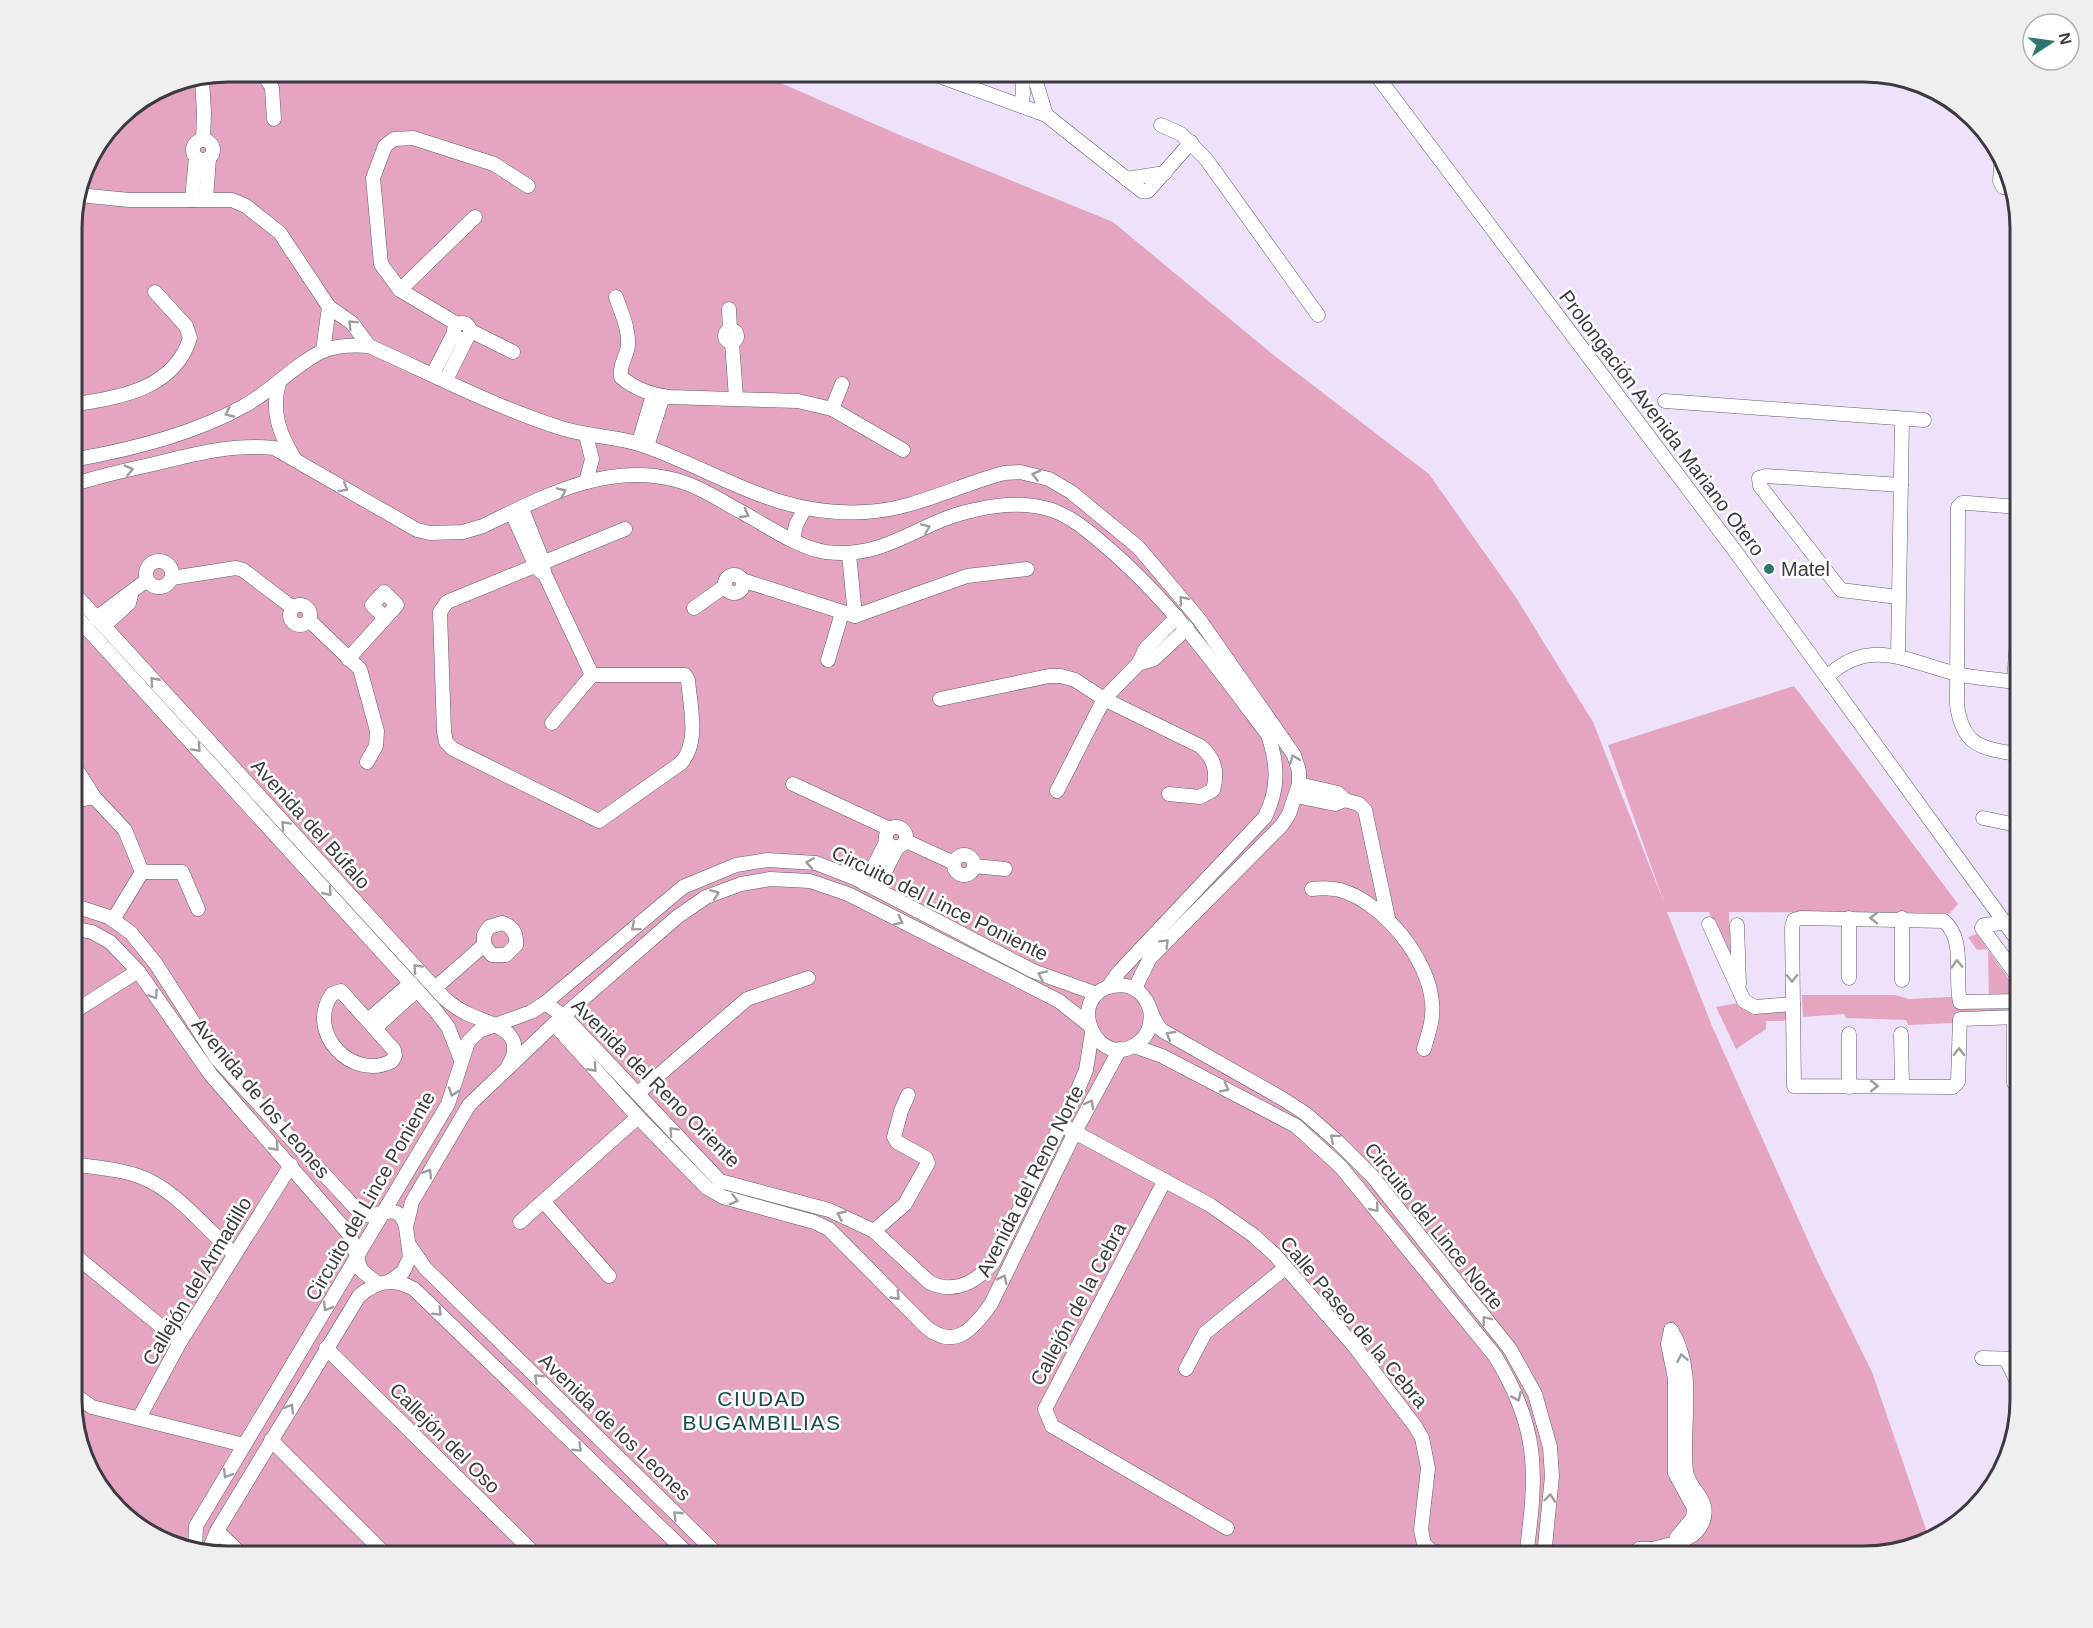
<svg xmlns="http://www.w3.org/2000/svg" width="2093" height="1628" font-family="Arial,sans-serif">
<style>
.green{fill:#e5a5c0}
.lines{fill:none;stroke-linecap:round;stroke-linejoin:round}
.minor-casing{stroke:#635a6e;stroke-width:15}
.minor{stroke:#fff;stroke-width:14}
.oneway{stroke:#9e9ca0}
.poi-dot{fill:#2e766f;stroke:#fff;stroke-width:2}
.labels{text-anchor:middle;stroke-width:5;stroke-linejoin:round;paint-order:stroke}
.street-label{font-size:20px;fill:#3d3942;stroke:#fff}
.poi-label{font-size:20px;fill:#3d3942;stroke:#fff;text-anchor:start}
.neighbourhood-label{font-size:21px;letter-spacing:1.5px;fill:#124e49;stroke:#fff}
.rim{fill:none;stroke:#3d3942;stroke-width:3}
</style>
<rect width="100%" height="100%" fill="#ede2fa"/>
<g class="green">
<polygon points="229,72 756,72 895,133 1113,222 1276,357 1429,474 1515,596 1593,722 1665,905 1608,745 1794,686 1958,904 1950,913 1729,912 1731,960 1709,912 1667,912 1712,1026 1819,1265 1872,1372 1930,1541 1864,1556 228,1556 178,1548 133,1523 88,1469 72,1409 72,218 88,160 125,111 169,84"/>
<polygon points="1977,934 2018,992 2021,994 1989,1000 1988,949 1977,950 1968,937"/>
<polygon points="1802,995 1895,995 1909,999 1949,997 1954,997 1953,1005 1958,1009 2009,1009 2010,1012 1954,1023 1908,1025 1906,1020 1846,1018 1844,1014 1803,1017"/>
<polygon points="1738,1003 1793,1009 1793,1016 1783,1021 1766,1021 1766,1029 1736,1049 1716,1007"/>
</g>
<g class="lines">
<defs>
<g id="minor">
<polyline points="263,72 272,88 274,119"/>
<polyline points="928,72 1046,115 1142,191 1148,191 1191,142"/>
<polyline points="1033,72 1046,115"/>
<polyline points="1374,72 1735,551 2021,945"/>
<polyline points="202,79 204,113 203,140"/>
<polyline points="1021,106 1023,94 1022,72"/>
<polyline points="1161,125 1181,134 1206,159 1318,315"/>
<circle cx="203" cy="150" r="10"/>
<polyline points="2002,156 2000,181 2003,187 2012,189"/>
<polyline points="1126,179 1165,173"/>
<polyline points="79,195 129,200 232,200 246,206 280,233 329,307 352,323 369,346"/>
<polyline points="206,199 209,158"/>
<polyline points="192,200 196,157"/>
<polyline points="400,290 475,217"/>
<path d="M 616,297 C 621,312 629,328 628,345 C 627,357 619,364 621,377 C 636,390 652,395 670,397 L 798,401 L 832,409 L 903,450"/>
<polyline points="729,309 730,330"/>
<circle cx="462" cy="331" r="8"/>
<polyline points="457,324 400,290 381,264 373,178 385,146 394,139 413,138 494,164 528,186"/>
<circle cx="731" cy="336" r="6"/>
<polyline points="471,331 513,352"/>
<polyline points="732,342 736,398"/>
<polyline points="323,351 329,307"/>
<polyline points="433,374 454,333"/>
<polyline points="446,380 467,338"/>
<path d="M 279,383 C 271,411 279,433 294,458"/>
<polyline points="1665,401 1924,420"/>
<path d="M 72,405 C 119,397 174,390 190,338 L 186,326 L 155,292"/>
<polyline points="832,409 842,384"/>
<polyline points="72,434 77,460"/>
<polyline points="586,435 592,459 586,482"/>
<polyline points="639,442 653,395"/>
<polyline points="647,446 663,396"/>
<path d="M 72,460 C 130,450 192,435 244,406 C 272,391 295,364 323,351 C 337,345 355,345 369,346 C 432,374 495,407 561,428 C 589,437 618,436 645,446 C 723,474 777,517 865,512 C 913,510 958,485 1004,473 L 1020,472 L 1049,479 L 1071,492 L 1138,547 L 1199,619 L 1294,755 L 1299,771 L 1299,784 L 1289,814 L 1282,825 L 1150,958 L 1136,986 L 1139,992"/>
<path d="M 72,485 C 99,476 126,470 154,464 C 194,454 232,444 274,448 L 417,530 L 430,533 L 463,532 L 483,526 C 545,496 606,462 676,480 C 698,486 718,499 738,510 C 765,524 795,547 826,552 C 887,560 920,520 975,510 C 1000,504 1027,502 1052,510 C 1071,517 1087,530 1102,543 C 1168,598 1217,667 1268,735 C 1278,764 1279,789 1265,817 L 1119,972 L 1108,987"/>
<polyline points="522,509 540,554 545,575 592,675"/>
<path d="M 2021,510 L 2018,507 L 1968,503 L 1962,503 L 1958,507 L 1957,705 C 1963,748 1983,748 2021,755"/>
<polyline points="512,513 536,567 541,572"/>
<polyline points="793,540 796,525 804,510"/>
<polyline points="849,554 855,616"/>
<circle cx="159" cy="574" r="13"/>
<circle cx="734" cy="584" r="9"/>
<polyline points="172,578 236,568 243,570 293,608"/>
<polyline points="742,580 855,616 967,576 1027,569"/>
<path d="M 72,591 L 444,998 C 451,1004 459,1010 468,1014 C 490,1024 530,1031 508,1066"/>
<polyline points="1898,597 1841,590 1760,486 1759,478 1766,476 1901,485"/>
<circle cx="300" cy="615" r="10"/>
<polyline points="694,608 725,586"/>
<polyline points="72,612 435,1010 448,1027 461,1060"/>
<polyline points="96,618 147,580"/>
<polyline points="309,620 360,669 377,731 376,746 367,762"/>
<polyline points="104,626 129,603 131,595"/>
<polyline points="1898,656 1902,419"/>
<polyline points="348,659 397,605 384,592 372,605 385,618"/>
<polyline points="828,660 842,613"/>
<polyline points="1138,664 1154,659 1187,628"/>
<path d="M 592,675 L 685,675 L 688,680 C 690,707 700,742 681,763 L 599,821 L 453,749 L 446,742 L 444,732 L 440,612 L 447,602 L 625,529"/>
<path d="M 1827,677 C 1869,636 1909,662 1957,674 C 1978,679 2000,679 2021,683"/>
<polyline points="2014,682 2021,582"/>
<path d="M 940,699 L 1049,676 L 1061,676 L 1075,680 L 1104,699 L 1200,746 C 1215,758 1218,773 1213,790 L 1200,797 L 1169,794"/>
<polyline points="552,723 592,675"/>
<polyline points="72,762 94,797 125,830 142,872"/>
<polyline points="793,784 890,829"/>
<polyline points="1299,784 1338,793 1345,800 1359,804 1365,810 1388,918"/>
<polyline points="1057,791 1104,699 1138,664 1146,648 1177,617"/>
<polyline points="1296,796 1335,804 1345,800"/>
<polyline points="72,801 94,797"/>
<polyline points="1983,818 2021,826"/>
<circle cx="896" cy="837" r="10"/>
<polyline points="906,841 954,863"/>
<circle cx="964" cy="865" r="10"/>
<polyline points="974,866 1005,869"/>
<polyline points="142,872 182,872 198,909"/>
<polyline points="865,884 886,842"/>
<polyline points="876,889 897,848"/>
<path d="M 1312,889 C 1321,888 1331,888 1340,890 C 1383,902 1429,959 1432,1003 C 1434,1019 1428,1034 1424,1049"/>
<path d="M 72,905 L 109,917 L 131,933 L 156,964 L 217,1059 L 360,1213 C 376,1223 397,1196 406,1227"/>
<polyline points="1849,918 1849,978"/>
<polyline points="1902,918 1902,980"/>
<polyline points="113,920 142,872"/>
<polyline points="2021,921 1984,925 1982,928 2021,981"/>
<polyline points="1709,924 1744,1001 1755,1007 1793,1004"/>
<polyline points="1737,925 1739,984"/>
<polyline points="72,928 92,932 110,942 138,971 211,1075 350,1235 361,1270 377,1283"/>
<path d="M 435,988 L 484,945 L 484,935 L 489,927 L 502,923 C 513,926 517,934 516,945 L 506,955 L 492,955 L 484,945"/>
<path d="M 341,991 L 394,1050 L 395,1056 L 392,1061 C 352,1082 305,1032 332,994 Z"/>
<path d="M 2021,1001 L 1960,1002 C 1954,976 1966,940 1944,921 L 1801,918 L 1794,920 L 1792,927 L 1794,1086 L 1953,1087 L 1958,1082 L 1960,1019 L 2021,1017"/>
<path d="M 545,1003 L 565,1017 L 720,1181 L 829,1210 L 874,1231 L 929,1282 C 953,1295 976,1282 993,1263 L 1076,1094 L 1086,1070 L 1092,1033"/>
<path d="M 1150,1009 C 1152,1022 1150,1034 1139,1042 C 1099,1075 1062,996 1113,986 C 1122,984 1132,986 1139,992 C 1152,1002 1150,1021 1163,1031 L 1283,1099 L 1306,1114 L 1339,1143 L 1373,1177 L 1510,1349 L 1535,1394 L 1550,1447 L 1552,1476 L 1544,1556"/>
<polyline points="72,1013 138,971"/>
<polyline points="368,1020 411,983"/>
<path d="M 554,1024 L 638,1117 L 707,1188 L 723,1197 L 814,1222 L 829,1229 L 926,1327 C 955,1351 974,1328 991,1304 L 1075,1132 L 1120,1049"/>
<polyline points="375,1028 417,990"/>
<polyline points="1901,1034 1902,1086"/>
<path d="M 1134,1046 L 1162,1056 L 1296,1126 L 1341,1167 L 1495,1356 C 1540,1429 1537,1474 1526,1556"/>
<polyline points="2014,1083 2014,1017"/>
<polyline points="1849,1087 1849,1034"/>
<polyline points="638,1093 747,999 808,978"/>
<polyline points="1067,1128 1210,1205 1253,1235 1275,1255 1355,1347 1415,1426 1422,1438 1428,1468 1421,1530 1424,1544 1431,1551 1462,1556"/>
<path d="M 72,1164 C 97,1168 127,1169 150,1181 C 179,1195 209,1231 234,1254"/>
<polyline points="1165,1180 1045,1409 1052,1426 1227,1528"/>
<polyline points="544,1202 609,1276"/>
<polyline points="520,1222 638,1117"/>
<polyline points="874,1231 905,1204 928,1163 926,1158 897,1142 894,1137 901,1111 908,1095"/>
<polyline points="410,1246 425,1268 719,1556"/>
<polyline points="72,1253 180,1342"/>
<polyline points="390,1281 403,1272 410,1257 406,1227 412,1202 469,1105 554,1024 677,917 706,897 741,884 770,879 810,881 848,894 1059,1001 1088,1024"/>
<polyline points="1671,1330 1668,1344 1675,1379 1675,1473 1694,1508 1693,1518 1677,1537"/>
<polyline points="326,1348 537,1556"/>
<polyline points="1982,1358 2021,1359"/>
<polyline points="2006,1359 2021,1390"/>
<polyline points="1186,1369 1205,1333 1285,1268"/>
<polyline points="72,1393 92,1407 244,1445"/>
<polyline points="139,1418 180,1342 291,1165"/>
<polyline points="271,1440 387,1556"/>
<polyline points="217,1531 243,1556"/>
<path d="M 1653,1549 C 1671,1544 1696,1541 1703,1521 C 1711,1498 1688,1490 1686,1471 C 1681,1425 1697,1371 1671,1330"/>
<polyline points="195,1550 196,1526 448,1104 468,1042 479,1031 531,1012 545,1003 683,887 736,865 767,860 816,863 857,879 1033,971 1097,994"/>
<path d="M 208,1553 L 217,1531 L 359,1296 C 377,1281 393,1277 414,1289 L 690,1556"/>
<polyline points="1630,1556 1639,1549 1653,1549 1652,1556"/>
</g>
</defs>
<use href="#minor" class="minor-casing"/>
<use href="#minor" class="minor"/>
</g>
<defs><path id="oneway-chevron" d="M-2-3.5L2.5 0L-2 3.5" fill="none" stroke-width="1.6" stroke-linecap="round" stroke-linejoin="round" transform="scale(1.5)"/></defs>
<g class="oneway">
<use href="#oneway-chevron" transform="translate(352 324) rotate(-135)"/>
<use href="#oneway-chevron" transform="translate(229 413) rotate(155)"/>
<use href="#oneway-chevron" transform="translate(129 470) rotate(-13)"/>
<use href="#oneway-chevron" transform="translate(1036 475) rotate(-166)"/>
<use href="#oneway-chevron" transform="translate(344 488) rotate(31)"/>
<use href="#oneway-chevron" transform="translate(562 492) rotate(-23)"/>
<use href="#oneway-chevron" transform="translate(745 514) rotate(28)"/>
<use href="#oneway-chevron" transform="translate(926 528) rotate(-23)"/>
<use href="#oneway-chevron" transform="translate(1183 600) rotate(-129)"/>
<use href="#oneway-chevron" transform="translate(154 681) rotate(-132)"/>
<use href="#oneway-chevron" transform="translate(197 748) rotate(47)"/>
<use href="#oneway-chevron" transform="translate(1294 759) rotate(-111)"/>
<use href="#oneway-chevron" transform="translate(285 825) rotate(-133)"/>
<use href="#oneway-chevron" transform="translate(810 863) rotate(-171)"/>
<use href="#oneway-chevron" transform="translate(328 892) rotate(48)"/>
<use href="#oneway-chevron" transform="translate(715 894) rotate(-21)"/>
<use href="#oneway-chevron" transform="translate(1874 918) rotate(-180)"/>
<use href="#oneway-chevron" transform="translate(899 921) rotate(27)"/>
<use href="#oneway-chevron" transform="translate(635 927) rotate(140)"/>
<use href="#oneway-chevron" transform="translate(1165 943) rotate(-45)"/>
<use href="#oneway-chevron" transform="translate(1957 964) rotate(-93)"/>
<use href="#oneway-chevron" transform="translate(417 968) rotate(-133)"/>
<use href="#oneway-chevron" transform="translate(1042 975) rotate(-156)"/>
<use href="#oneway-chevron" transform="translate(1792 978) rotate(89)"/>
<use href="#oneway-chevron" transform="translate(154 995) rotate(56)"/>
<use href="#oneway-chevron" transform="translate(1170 1035) rotate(-149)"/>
<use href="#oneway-chevron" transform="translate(1959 1052) rotate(-89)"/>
<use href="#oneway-chevron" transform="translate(593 1068) rotate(48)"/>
<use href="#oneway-chevron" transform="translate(1874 1086)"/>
<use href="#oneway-chevron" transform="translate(1225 1088) rotate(27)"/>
<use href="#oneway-chevron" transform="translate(453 1092) rotate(109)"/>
<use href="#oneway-chevron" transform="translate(1090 1104) rotate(-61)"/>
<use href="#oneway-chevron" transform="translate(673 1131) rotate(-133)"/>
<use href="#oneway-chevron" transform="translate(1334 1138) rotate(-138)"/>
<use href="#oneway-chevron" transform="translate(275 1147) rotate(48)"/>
<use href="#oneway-chevron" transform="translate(428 1173) rotate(-58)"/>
<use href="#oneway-chevron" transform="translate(734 1200) rotate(15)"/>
<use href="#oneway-chevron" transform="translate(1375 1208) rotate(51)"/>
<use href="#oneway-chevron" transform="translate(841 1215) rotate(-155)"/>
<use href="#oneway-chevron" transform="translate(1003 1279) rotate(-64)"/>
<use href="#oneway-chevron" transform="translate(896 1296) rotate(46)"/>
<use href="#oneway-chevron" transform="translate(327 1307) rotate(121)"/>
<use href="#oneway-chevron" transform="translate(438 1312) rotate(44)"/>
<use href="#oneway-chevron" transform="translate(1486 1320) rotate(-128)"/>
<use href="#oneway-chevron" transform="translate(1682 1358) rotate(-101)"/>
<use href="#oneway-chevron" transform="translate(538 1378) rotate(-136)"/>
<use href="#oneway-chevron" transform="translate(1517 1397) rotate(66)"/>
<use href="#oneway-chevron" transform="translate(290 1408) rotate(-59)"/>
<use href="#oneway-chevron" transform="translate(578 1448) rotate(44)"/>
<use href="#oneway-chevron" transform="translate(227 1474) rotate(121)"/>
<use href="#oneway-chevron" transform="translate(1550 1498) rotate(-84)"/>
<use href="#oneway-chevron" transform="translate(677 1515) rotate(-136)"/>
</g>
<circle class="poi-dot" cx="1769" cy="569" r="6"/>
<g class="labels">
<g class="street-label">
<text transform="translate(1662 423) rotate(53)" y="7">Prolongación Avenida Mariano Otero</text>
<text transform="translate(311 824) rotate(48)" y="7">Avenida del Búfalo</text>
<text transform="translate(940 903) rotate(26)" y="7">Circuito del Lince Poniente</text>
<text transform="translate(656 1083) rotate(45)" y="7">Avenida del Reno Oriente</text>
<text transform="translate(261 1098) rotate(50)" y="7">Avenida de los Leones</text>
<text transform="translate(1030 1181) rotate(-63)" y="7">Avenida del Reno Norte</text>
<text transform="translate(370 1196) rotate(-60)" y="7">Circuito del Lince Poniente</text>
<text transform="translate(1434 1226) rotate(51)" y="7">Circuito del Lince Norte</text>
<text transform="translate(197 1281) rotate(-59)" y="7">Callejón del Armadillo</text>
<text transform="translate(1078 1304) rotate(-62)" y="7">Callejón de la Cebra</text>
<text transform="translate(1354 1322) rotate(50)" y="7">Calle Paseo de la Cebra</text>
<text transform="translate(615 1427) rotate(44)" y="7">Avenida de los Leones</text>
<text transform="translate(445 1438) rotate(45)" y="7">Callejón del Oso</text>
</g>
<g class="poi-label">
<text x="1781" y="576">Matel</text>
</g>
<g class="neighbourhood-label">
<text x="762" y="1406">CIUDAD<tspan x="762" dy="24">BUGAMBILIAS</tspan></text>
</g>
</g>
<path d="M0 0H2093V1628H0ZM228 82H1864A146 146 0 0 1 2010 228V1400A146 146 0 0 1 1864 1546H228A146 146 0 0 1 82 1400V228A146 146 0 0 1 228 82Z" fill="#efeff0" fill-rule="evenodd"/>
<path class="rim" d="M228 82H1864A146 146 0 0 1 2010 228V1400A146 146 0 0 1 1864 1546H228A146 146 0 0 1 82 1400V228A146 146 0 0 1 228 82Z"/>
<g transform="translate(2051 42) rotate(77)"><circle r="28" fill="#ffffff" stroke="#b1b0b3" stroke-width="1.5"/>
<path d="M0-4.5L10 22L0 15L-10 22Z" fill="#2e766f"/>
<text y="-9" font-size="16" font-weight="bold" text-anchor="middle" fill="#3d3942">N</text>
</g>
</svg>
